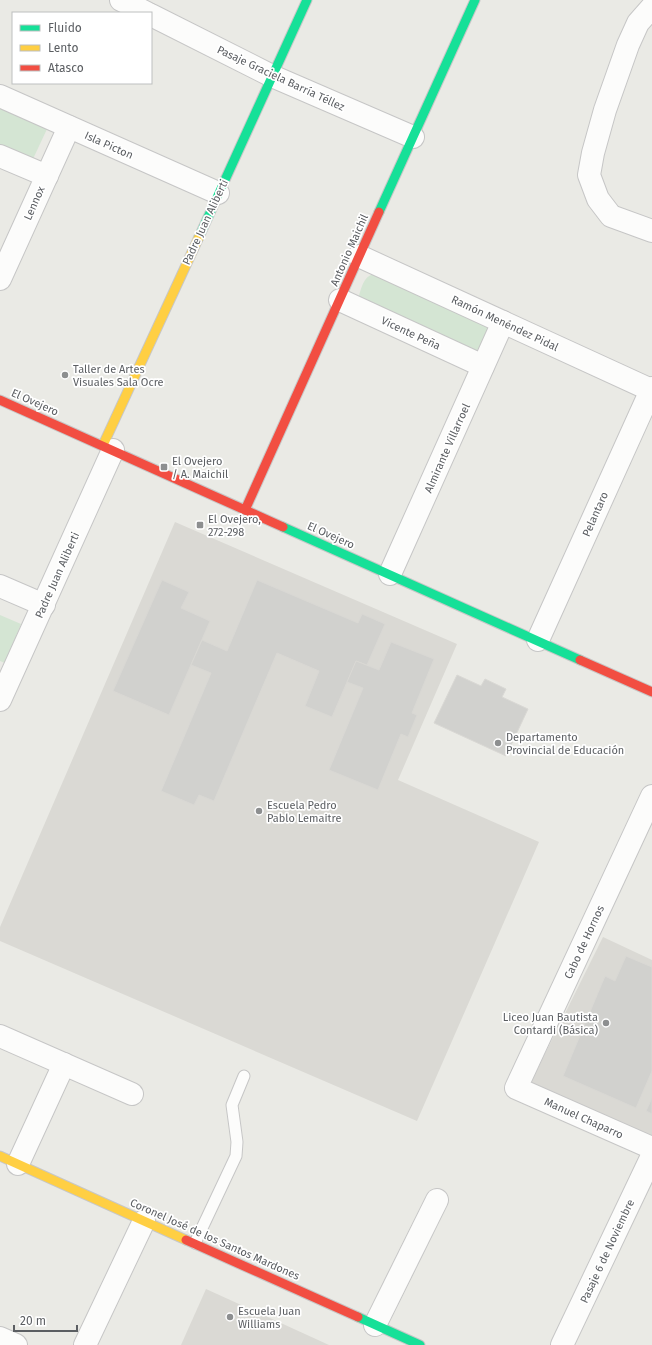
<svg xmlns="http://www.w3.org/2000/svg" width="652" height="1345" font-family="'Fira Sans',sans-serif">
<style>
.education{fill:#dad9d4}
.green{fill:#d4e5d3}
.building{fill:#d1d1ce;stroke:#d9d8d4}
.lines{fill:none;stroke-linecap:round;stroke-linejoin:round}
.lane-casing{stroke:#c6c6c6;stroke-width:13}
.street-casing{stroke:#c6c6c6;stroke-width:24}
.fast-casing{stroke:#c7c7c7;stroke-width:11}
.slow-casing{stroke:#c7c7c7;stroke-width:11}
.jam-casing{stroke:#c7c7c7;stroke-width:11}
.lane{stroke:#fcfcfb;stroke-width:11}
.street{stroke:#fcfcfb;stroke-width:22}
.fast{stroke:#16e098;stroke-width:9}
.slow{stroke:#ffcf43;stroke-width:9}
.jam{stroke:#f24e42;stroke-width:9}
.poi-dot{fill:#8d8f90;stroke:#fff;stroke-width:1.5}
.labels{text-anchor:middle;stroke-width:3.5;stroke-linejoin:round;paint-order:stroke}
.street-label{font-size:11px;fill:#5b5e62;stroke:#fff}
.poi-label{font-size:11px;fill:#5b5e62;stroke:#fff;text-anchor:start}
</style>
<rect width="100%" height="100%" fill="#eaeae5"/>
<g class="education">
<polygon points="175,522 457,644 398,780 539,842 417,1121 0,941 0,927"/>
<polygon points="603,937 652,960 652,1139 529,1086"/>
<polygon points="206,1289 329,1345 181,1345"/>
</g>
<g class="green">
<polygon points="0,108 47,129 32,161 0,146"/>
<path d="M 375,274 L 486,326 L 488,329 L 479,349 L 474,351 L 358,299 C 361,290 363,275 375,274 Z"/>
<polygon points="0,615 21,624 5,663 0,661"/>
</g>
<g class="building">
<polygon points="162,580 189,592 181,608 210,621 169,715 113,691"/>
<polygon points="257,580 358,623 362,614 385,624 367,665 356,661 332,717 305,706 319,671 277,653 214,801 199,795 194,805 161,791 211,673 191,665 202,640 227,651"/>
<polygon points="391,642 434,659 412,713 417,715 408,737 401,734 378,790 329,770 363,688 347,682 356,661 379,670"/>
<polygon points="457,675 481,686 485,679 506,689 502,697 528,709 506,756 434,723"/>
<polygon points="626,956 652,967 652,1071 636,1108 563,1076 605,976 615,981"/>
<polygon points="652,1098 652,1114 646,1111"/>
</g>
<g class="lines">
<defs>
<polyline id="lane" points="195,1243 236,1156 237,1142 232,1105 244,1076"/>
<g id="street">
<polyline points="121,0 147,13"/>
<polyline points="652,7 638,23 628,45 605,110 593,153 589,175 598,199 611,216 652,231"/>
<polyline points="151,15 272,76 413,137"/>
<polyline points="0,96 218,193"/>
<polyline points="0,156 47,176"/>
<polyline points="359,256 651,390"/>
<polyline points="0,279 69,127"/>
<polyline points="340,300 483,366"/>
<polyline points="390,574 503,322"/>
<polyline points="0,586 44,605"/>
<polyline points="538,640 652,388"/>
<polyline points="0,700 113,450"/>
<polyline points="652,796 516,1088 652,1148"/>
<polyline points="0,1036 132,1094"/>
<polyline points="18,1164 64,1064"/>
<polyline points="375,1325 437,1200"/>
<polyline points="0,1338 16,1345"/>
<polyline points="85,1345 144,1221"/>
<polyline points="562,1345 652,1156"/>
</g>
<g id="fast">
<polyline points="379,212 475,0"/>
<polyline points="199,237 307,0"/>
<polyline points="283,527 580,660"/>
<polyline points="358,1317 420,1345"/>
</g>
<g id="slow">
<polyline points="103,445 199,237"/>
<polyline points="0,1156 186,1240"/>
</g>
<g id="jam">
<polyline points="0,400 283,527"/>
<polyline points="245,510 379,212"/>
<polyline points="580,660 652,692"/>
<polyline points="186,1240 358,1317"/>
</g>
</defs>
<use href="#lane" class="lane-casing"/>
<use href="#street" class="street-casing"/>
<use href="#fast" class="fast-casing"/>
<use href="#slow" class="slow-casing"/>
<use href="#jam" class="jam-casing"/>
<use href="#lane" class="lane"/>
<use href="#street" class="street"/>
<use href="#fast" class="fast"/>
<use href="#slow" class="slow"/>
<use href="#jam" class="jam"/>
</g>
<g class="poi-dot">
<circle cx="65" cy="375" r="4"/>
<rect x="160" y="463" width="8" height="8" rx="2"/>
<rect x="196" y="521" width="8" height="8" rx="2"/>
<circle cx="498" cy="743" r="4"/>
<circle cx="259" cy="811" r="4"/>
<circle cx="606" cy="1023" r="4"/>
<circle cx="230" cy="1317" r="4"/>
</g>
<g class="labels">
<g class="street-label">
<text transform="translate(281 78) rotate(25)" y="4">Pasaje Graciela Barría Téllez</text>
<text transform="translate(109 145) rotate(24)" y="4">Isla Picton</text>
<text transform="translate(34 203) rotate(-66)" y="4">Lennox</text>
<text transform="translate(205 222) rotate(-65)" y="4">Padre Juan Aliberti</text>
<text transform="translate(349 250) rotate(-66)" y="4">Antonio Maichil</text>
<text transform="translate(505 323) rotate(25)" y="4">Ramón Menéndez Pidal</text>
<text transform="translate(411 333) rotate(25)" y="4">Vicente Peña</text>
<text transform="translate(35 402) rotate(24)" y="4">El Ovejero</text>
<text transform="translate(447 448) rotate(-66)" y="4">Almirante Villarroel</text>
<text transform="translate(595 514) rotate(-66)" y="4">Pelantaro</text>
<text transform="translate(331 535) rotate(24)" y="4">El Ovejero</text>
<text transform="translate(57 575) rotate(-66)" y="4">Padre Juan Aliberti</text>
<text transform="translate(584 942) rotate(-65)" y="4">Cabo de Hornos</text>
<text transform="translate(584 1118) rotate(24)" y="4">Manuel Chaparro</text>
<text transform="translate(215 1239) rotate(24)" y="4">Coronel José de los Santos Mardones</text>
<text transform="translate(607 1251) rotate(-65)" y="4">Pasaje 6 de Noviembre</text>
</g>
<g class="poi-label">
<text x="73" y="373">Taller de Artes<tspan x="73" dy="13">Visuales Sala Ocre</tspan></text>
<text x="172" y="465">El Ovejero<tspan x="172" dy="13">/ A. Maichil</tspan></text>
<text x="208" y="523">El Ovejero,<tspan x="208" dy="13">272-298</tspan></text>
<text x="506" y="741">Departamento<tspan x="506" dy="13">Provincial de Educación</tspan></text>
<text x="267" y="809">Escuela Pedro<tspan x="267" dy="13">Pablo Lemaitre</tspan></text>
<text x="598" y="1021" text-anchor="end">Liceo Juan Bautista<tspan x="598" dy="13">Contardi (Básica)</tspan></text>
<text x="238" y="1315">Escuela Juan<tspan x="238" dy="13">Williams</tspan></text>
</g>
</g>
<rect x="12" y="12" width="140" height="72" fill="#ffffff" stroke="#bdbfc0"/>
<rect x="20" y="25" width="20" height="6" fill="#16e098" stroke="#bdbfc0"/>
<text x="48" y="32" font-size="12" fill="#5b5e62">Fluido</text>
<rect x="20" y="45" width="20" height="6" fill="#ffcf43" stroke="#bdbfc0"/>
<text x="48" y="52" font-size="12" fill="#5b5e62">Lento</text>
<rect x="20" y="65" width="20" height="6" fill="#f24e42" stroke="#bdbfc0"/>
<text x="48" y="72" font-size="12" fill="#5b5e62">Atasco</text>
<path d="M14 1325v6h63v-6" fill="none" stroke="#5b5e62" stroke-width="2"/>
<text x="20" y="1325" font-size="12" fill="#5b5e62" stroke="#ffffff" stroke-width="3" paint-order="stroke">20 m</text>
</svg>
